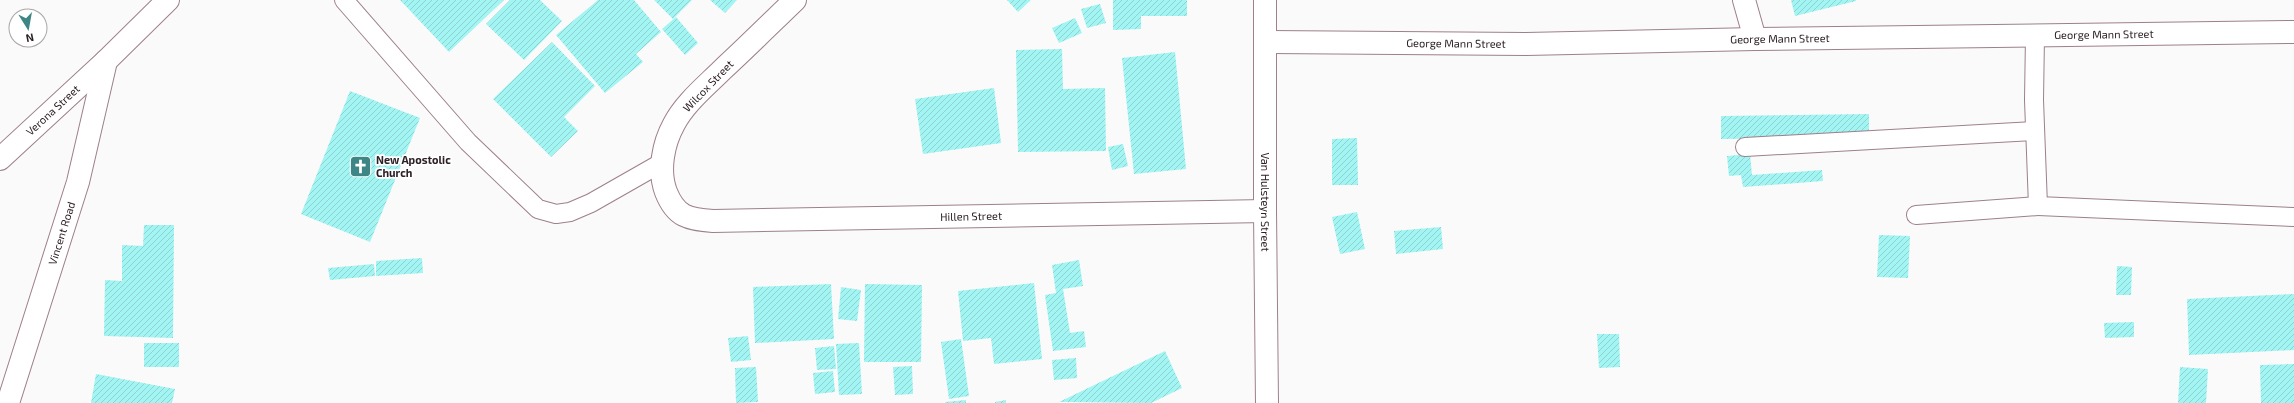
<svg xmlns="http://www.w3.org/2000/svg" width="2294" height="403" font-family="'Exo 2',sans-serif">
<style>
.building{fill:url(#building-hatch)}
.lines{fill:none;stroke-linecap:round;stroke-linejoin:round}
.service-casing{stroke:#9e7f8c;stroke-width:20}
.minor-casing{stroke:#9e7f8c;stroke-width:24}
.secondary-casing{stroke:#9e7f8c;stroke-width:24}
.service{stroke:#fff;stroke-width:18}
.minor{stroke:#fff;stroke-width:22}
.secondary{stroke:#fff;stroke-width:22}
.labels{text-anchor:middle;stroke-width:3.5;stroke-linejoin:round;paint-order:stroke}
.street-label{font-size:11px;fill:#2d2026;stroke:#fff}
.poi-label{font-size:11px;font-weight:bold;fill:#2d2026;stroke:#fff;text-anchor:start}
</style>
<defs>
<pattern id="building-hatch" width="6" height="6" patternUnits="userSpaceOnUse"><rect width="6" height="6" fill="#a2f5f3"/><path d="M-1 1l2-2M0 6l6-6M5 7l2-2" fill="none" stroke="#8cd2d0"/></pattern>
</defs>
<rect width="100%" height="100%" fill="#fafafa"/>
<g class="building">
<polygon points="400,0 504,0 449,52"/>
<polygon points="510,0 540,0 562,21 524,60 486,24"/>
<polygon points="598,0 634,0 661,32 636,54 643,62 605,93 556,35"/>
<polygon points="654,0 692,0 673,19"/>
<polygon points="710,0 737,0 725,13"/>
<polygon points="1007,0 1031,0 1018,12"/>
<polygon points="1113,0 1187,0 1187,16 1141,16 1141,29 1113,30"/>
<polygon points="1791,0 1856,0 1856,1 1795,16"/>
<polygon points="1100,4 1106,23 1087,28 1081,9"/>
<polygon points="676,17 698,43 685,55 662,29"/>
<polygon points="1075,18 1082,33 1059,43 1052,28"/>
<polygon points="552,42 595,86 564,117 578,131 551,157 493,99"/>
<polygon points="1062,49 1063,89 1105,88 1106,151 1018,152 1016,50"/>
<polygon points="1175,52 1186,169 1134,174 1122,58"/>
<polygon points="994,88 1001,143 923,154 915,99"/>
<polygon points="350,91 420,118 370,242 301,214"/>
<polygon points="1869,114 1869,138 1721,139 1721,116"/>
<polygon points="1357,138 1358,185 1332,185 1332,139"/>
<polygon points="1123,144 1128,166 1112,170 1108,147"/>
<polygon points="1750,154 1752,175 1822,170 1823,181 1743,187 1741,175 1729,176 1727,156"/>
<polygon points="1357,212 1365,249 1340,254 1332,217"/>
<polygon points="144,225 174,225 173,338 104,336 105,280 122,281 122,245 143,246"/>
<polygon points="1441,227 1443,249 1396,254 1394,231"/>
<polygon points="1879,235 1910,236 1908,278 1877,277"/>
<polygon points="422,258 423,273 376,276 376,261"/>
<polygon points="1079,260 1083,286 1063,289 1070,333 1084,331 1086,347 1053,351 1045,295 1056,293 1052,265"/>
<polygon points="374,264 375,276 330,280 328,268"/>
<polygon points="2117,266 2132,267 2131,295 2116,295"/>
<polygon points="1034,283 1042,359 994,364 991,338 963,341 958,291"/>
<polygon points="831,284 834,339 755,343 753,287"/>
<polygon points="865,284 922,285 921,362 864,362"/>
<polygon points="841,287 861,290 857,321 838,319"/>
<polygon points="2294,294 2294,350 2189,355 2187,299"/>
<polygon points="2134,322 2134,337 2105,338 2104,323"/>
<polygon points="1597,334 1619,334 1620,367 1599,368"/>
<polygon points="748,336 751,360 731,362 728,338"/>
<polygon points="961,339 969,396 949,399 941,342"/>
<rect x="144" y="343" width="35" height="24"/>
<polygon points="859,343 862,394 839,395 836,344"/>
<polygon points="834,346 836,369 817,370 815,348"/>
<polygon points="1165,351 1182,388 1151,403 1059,402"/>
<polygon points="1076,358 1077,378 1054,380 1052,360"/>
<polygon points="2294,364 2294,403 2261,403 2260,365"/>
<polygon points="912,366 913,394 895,395 893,367"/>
<polygon points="756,367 758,402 736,403 735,368"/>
<polygon points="2180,367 2208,369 2206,403 2178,403"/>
<polygon points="833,371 835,392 815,394 813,373"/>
<polygon points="96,374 175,389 172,403 91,403"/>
<polygon points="966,400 966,403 945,403 945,402"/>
<polygon points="1006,400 1006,403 995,403 995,402"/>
</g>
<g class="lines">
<defs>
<g id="service">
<polyline points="344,0 468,142 538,209 556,214 570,212 591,203 663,162"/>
<polyline points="2035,36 2034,100 2038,206 2294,217"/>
<polyline points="1745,147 2035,131"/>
<polyline points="1916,215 2038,206"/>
</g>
<g id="minor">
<path id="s1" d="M 795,0 C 771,23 747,47 722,70 C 706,86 685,103 674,124 C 663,144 658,171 666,192 C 676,217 688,219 713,221 L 1265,211"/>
<path id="s2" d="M 1265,0 L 1265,211 L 1267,403"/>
<polyline points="1744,0 1755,39"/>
<path id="s3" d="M 1266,42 L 1526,44 L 1755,39 L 2294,32"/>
<path id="s4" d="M 8,403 L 78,182 L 106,61"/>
</g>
<g id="secondary">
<path id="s5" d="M 0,159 L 106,61 L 168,0"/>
</g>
</defs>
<use href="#service" class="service-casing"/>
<use href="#minor" class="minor-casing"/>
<use href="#secondary" class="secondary-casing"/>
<use href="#service" class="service"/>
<use href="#minor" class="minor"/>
<use href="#secondary" class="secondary"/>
</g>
<defs>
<symbol id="church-square" viewBox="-11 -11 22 22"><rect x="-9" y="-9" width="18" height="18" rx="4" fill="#3e8685" stroke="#fff"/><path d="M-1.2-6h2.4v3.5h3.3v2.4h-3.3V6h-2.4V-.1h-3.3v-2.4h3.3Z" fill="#fff"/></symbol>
</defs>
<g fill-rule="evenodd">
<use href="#church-square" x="348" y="154" width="25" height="25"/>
</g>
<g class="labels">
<g class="street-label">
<text dy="4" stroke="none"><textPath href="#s3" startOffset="838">George Mann Street</textPath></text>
<text dy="4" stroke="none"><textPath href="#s3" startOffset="514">George Mann Street</textPath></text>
<text dy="4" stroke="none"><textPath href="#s3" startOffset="190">George Mann Street</textPath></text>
<text transform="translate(708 86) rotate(-46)" y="4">Wilcox Street</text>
<text dy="4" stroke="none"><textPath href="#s5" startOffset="72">Verona Street</textPath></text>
<text dy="4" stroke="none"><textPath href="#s2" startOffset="202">Van Hulsteyn Street</textPath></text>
<text dy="4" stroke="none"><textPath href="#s1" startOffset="562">Hillen Street</textPath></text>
<text dy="4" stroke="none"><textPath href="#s4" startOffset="178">Vincent Road</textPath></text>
</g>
<g class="poi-label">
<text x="376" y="164">New Apostolic<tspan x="376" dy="13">Church</tspan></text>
</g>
</g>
<g transform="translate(28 28) rotate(169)"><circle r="19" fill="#ffffff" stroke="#aba6a8"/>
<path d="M0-3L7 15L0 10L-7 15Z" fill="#3e8685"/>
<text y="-6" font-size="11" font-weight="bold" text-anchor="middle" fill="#2d2026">N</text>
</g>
</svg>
